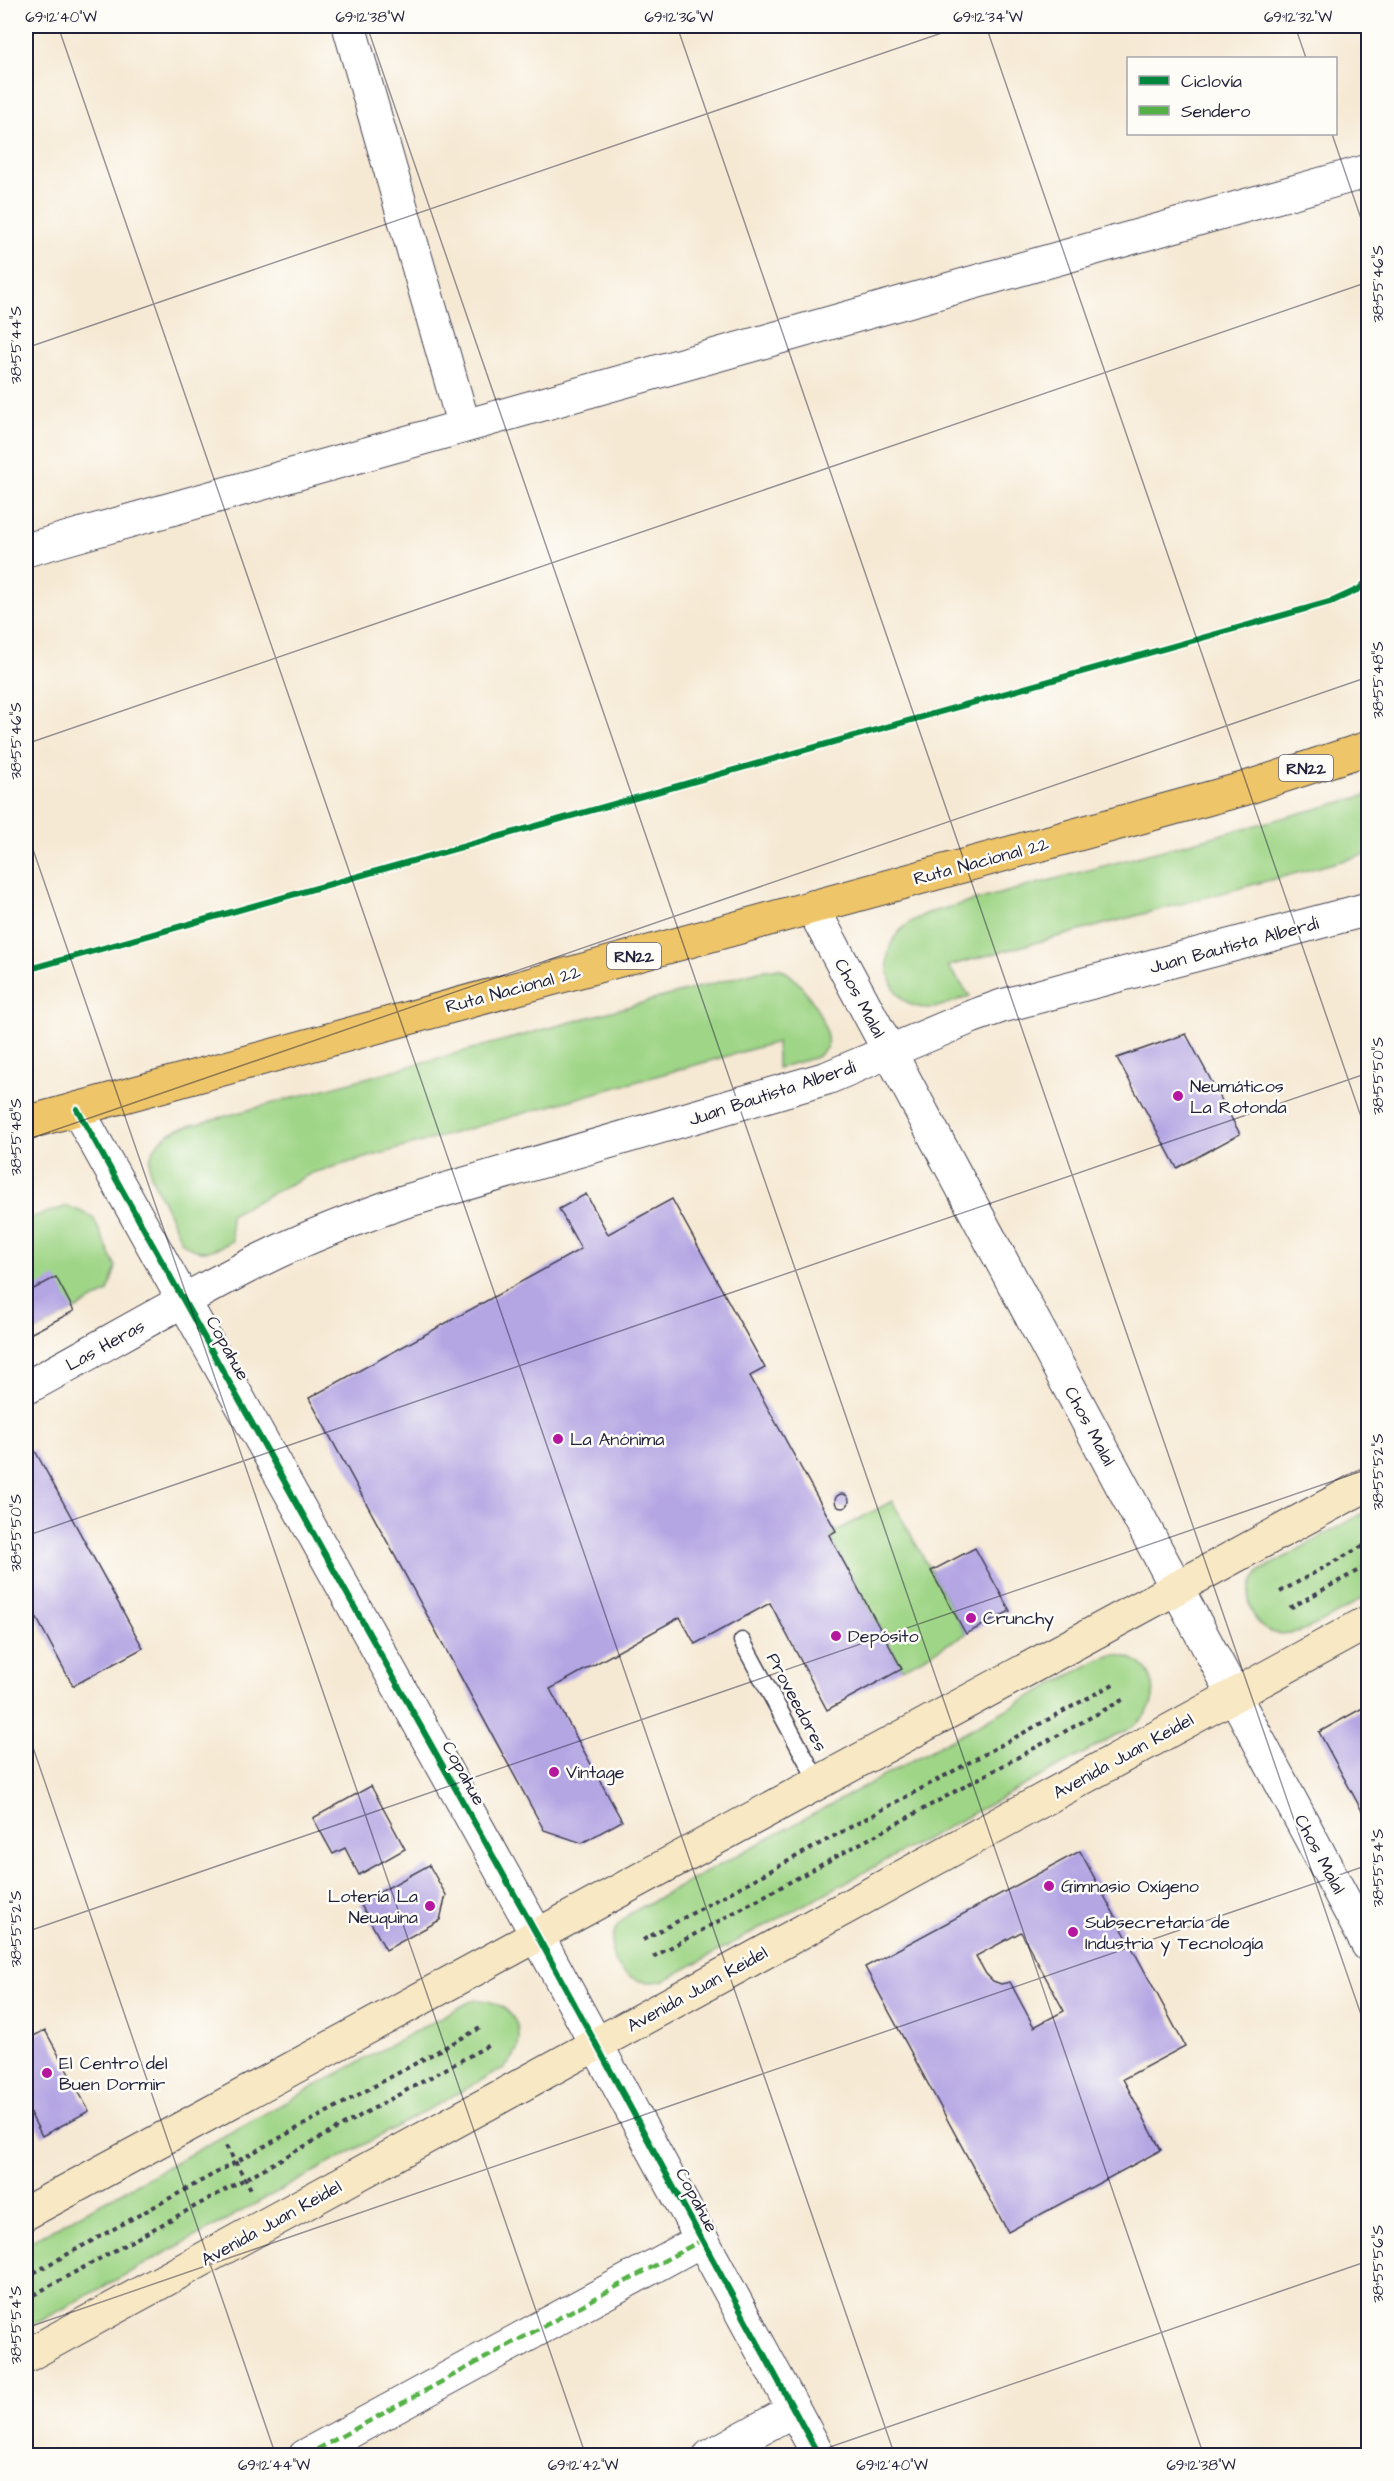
<svg xmlns="http://www.w3.org/2000/svg" width="1394" height="2481" font-family="'Architects Daughter',sans-serif">
<style>
.green{fill:#9fd586;stroke:#607c60;stroke-width:1.5}
.building{fill:#b4a5e3;fill-rule:evenodd}
.lines{fill:none;stroke-linecap:round;stroke-linejoin:round}
.lane-casing{stroke:#424052;stroke-width:19}
.street-casing{stroke:#424052;stroke-width:35}
.secondary-casing{stroke:#424052;stroke-width:35}
.highway-casing{stroke:#424052;stroke-width:35}
.path{stroke:#424052;stroke-width:4;stroke-dasharray:4.5 4.5;stroke-linecap:butt}
.lane{stroke:#fff;stroke-width:16}
.street{stroke:#fff;stroke-width:33}
.secondary{stroke:#f8e8c3;stroke-width:33}
.highway{stroke:#eec569;stroke-width:33}
.quiet{stroke:#55b146;stroke-width:4.5;stroke-dasharray:9 4.5;stroke-linecap:butt}
.cycleway-casing{stroke:#fdfcf7;stroke-width:10}
.cycleway{stroke:#00873e;stroke-width:6}
.ticks{fill:none;stroke:#22223b;stroke-width:1.5;stroke-opacity:0.45}
.poi-dot{fill:#b5179e;stroke:#fdfcf7;stroke-width:2}
.labels{text-anchor:middle;stroke-width:5;stroke-linejoin:round;paint-order:stroke}
.shield{fill:#fdfcf7;stroke:#646373;stroke-width:1.5}
.shield-label{font-size:16px;font-weight:bold;fill:#22223b}
.street-label{font-size:18px;fill:#22223b;stroke:#fdfcf7}
.poi-label{font-size:18px;fill:#22223b;stroke:#fdfcf7;text-anchor:start}
.neatline{fill:none;stroke:#22223b;stroke-width:2}
.ticks-label{font-size:15px;text-anchor:middle;fill:#22223b}
</style>
<rect width="100%" height="100%" fill="#fdfcf7"/>
<filter id="ink" filterUnits="userSpaceOnUse"><feTurbulence type="fractalNoise" baseFrequency=".0167" numOctaves="2"/><feDisplacementMap in="SourceGraphic" scale="12" xChannelSelector="R" yChannelSelector="G"/><feConvolveMatrix kernelMatrix="1 2 1 2 8 2 1 2 1" color-interpolation-filters="sRGB"/></filter>
<filter id="wash" filterUnits="userSpaceOnUse"><feTurbulence type="fractalNoise" baseFrequency=".008" numOctaves="4" result="noise"/><feDisplacementMap in="SourceGraphic" scale="24" xChannelSelector="R" yChannelSelector="G"/><feGaussianBlur stdDeviation="1.35" result="paint"/><feColorMatrix in="noise" values="0 0 0 0 0 0 0 0 0 0 0 0 0 0 0 0 0 1.4 0 .05"/><feComposite in="paint" operator="in"/></filter>
<g filter="url(#wash)">
<rect width="100%" height="100%" fill="#f6e9d4"/>
<g class="green">
<path d="M 1368,795 L 1368,854 L 948,966 L 970,996 C 956,1000 940,1009 925,1008 C 891,1006 878,962 895,937 C 903,925 915,919 928,913 Z"/>
<path d="M 779,968 C 801,977 831,1023 827,1047 L 817,1057 L 777,1068 L 777,1042 L 312,1173 L 230,1215 L 232,1241 C 215,1251 198,1257 182,1242 L 151,1176 C 146,1153 157,1139 178,1129 L 759,971 Z"/>
<polygon points="68,1206 93,1217 116,1267 108,1292 26,1336 26,1219"/>
<polygon points="892,1501 966,1634 902,1669 829,1535"/>
<path d="M 1368,1510 L 1368,1595 C 1340,1611 1269,1665 1251,1609 C 1246,1595 1251,1582 1260,1571 Z"/>
<path d="M 1112,1655 C 1156,1655 1169,1702 1132,1727 L 665,1980 C 619,1992 592,1944 629,1914 L 1096,1661 Z"/>
<path d="M 477,2000 C 516,2000 534,2041 504,2068 L 26,2329 L 26,2244 L 469,2002 Z"/>
</g>
<g id="blocks">
<g class="building">
<polygon points="1186,1034 1240,1134 1177,1168 1117,1058"/>
<polygon points="586,1194 608,1234 672,1199 765,1368 750,1376 836,1531 829,1535 902,1669 827,1710 770,1603 695,1644 680,1617 550,1689 622,1821 582,1843 544,1830 309,1398 581,1249 559,1209"/>
<polygon points="56,1277 74,1311 26,1336 26,1293"/>
<polygon points="34,1449 143,1648 73,1686 26,1598 26,1454"/>
<circle cx="842" cy="1501" r="7"/>
<polygon points="975,1548 1010,1611 966,1634 931,1571"/>
<polygon points="1368,1705 1368,1822 1319,1732"/>
<polygon points="371,1786 405,1849 359,1875 345,1848 333,1854 313,1818"/>
<path d="M 1080,1851 L 1185,2046 L 1123,2079 L 1161,2150 L 1008,2232 L 865,1967 ZM 1021,1932 L 1064,2011 L 1034,2027 L 1010,1982 L 1001,1984 L 993,1981 L 986,1974 L 976,1956 Z"/>
<polygon points="429,1865 446,1895 440,1920 386,1950 360,1903"/>
<polygon points="45,2030 89,2111 42,2136 26,2105 26,2034 28,2039"/>
</g>
</g>
</g>
<g filter="url(#ink)">
<use href="#blocks" fill-opacity="0" stroke="#424052" stroke-width="1.5"/>
<g class="lines">
<defs>
<polyline id="lane" points="742,1641 818,1782"/>
<g id="street">
<polyline points="349,26 464,426"/>
<polyline points="26,550 1368,171"/>
<polyline points="812,907 1368,1945"/>
<polyline points="77,1109 537,1935 819,2456"/>
<path d="M 26,1388 C 109,1343 190,1294 275,1253 C 317,1233 360,1217 403,1202 L 827,1078 L 971,1017 L 1002,1006 L 1368,909"/>
<polyline points="305,2456 702,2240"/>
<polyline points="710,2456 794,2410"/>
</g>
<g id="secondary">
<polyline points="26,2213 1368,1484"/>
<polyline points="26,2356 1368,1622"/>
</g>
<polyline id="highway" points="26,1123 1243,789 1368,748"/>
</defs>
<use href="#lane" class="lane-casing"/>
<use href="#street" class="street-casing"/>
<use href="#secondary" class="secondary-casing"/>
<use href="#highway" class="highway-casing"/>
<g class="path">
<polyline points="1280,1592 1368,1543"/>
<polyline points="1290,1608 1368,1565"/>
<polyline points="643,1940 1117,1682"/>
<polyline points="653,1957 1126,1698"/>
<polyline points="226,2146 252,2191"/>
<polyline points="26,2277 482,2027"/>
<polyline points="26,2299 491,2044"/>
</g>
<use href="#lane" class="lane"/>
<use href="#street" class="street"/>
<use href="#secondary" class="secondary"/>
<use href="#highway" class="highway"/>
<polyline class="quiet" points="305,2456 702,2240"/>
<defs>
<g id="cycleway">
<polyline points="26,970 1333,601 1359,589 1368,580"/>
<polyline points="77,1109 537,1935 819,2456"/>
</g>
</defs>
<use href="#cycleway" class="cycleway-casing"/>
<use href="#cycleway" class="cycleway"/>
</g>
</g>
<path class="ticks" d="M 58,26 L 895,2456M 367,26 L 1204,2456M 677,26 L 1368,2035M 986,26 L 1368,1137M 1295,26 L 1306,58M 1332,134 L 1368,239M 26,348 L 962,26M 26,744 L 1368,282M 26,829 L 586,2456M 26,1140 L 1368,677M 26,1536 L 1368,1073M 26,1727 L 276,2456M 26,1932 L 1368,1469M 26,2328 L 1368,1865M 804,2456 L 1368,2261"/>
<g class="poi-dot">
<circle cx="1178" cy="1096" r="6"/>
<circle cx="558" cy="1439" r="6"/>
<circle cx="971" cy="1618" r="6"/>
<circle cx="836" cy="1636" r="6"/>
<circle cx="554" cy="1772" r="6"/>
<circle cx="1049" cy="1886" r="6"/>
<circle cx="430" cy="1906" r="6"/>
<circle cx="1073" cy="1932" r="6"/>
<circle cx="47" cy="2073" r="6"/>
</g>
<g class="labels">
<g class="shield">
<rect x="1279" y="755" width="54" height="26" rx="4.5"/>
<rect x="607" y="943" width="54" height="26" rx="4.5"/>
</g>
<g class="shield-label">
<text x="1306" y="774">RN22</text>
<text x="634" y="962">RN22</text>
</g>
<g class="street-label">
<text transform="translate(981 861) rotate(-15)" y="6">Ruta Nacional 22</text>
<text transform="translate(1234 945) rotate(-15)" y="6">Juan Bautista Alberdi</text>
<text transform="translate(513 989) rotate(-15)" y="6">Ruta Nacional 22</text>
<text transform="translate(860 998) rotate(62)" y="6">Chos Malal</text>
<text transform="translate(772 1093) rotate(-18)" y="6">Juan Bautista Alberdi</text>
<text transform="translate(105 1345) rotate(-29)" y="6">Las Heras</text>
<text transform="translate(228 1348) rotate(61)" y="6">Copahue</text>
<text transform="translate(1090 1426) rotate(62)" y="6">Chos Malal</text>
<text transform="translate(797 1702) rotate(62)" y="6">Proveedores</text>
<text transform="translate(1123 1756) rotate(-29)" y="6">Avenida Juan Keidel</text>
<text transform="translate(464 1773) rotate(61)" y="6">Copahue</text>
<text transform="translate(1320 1854) rotate(62)" y="6">Chos Malal</text>
<text transform="translate(697 1989) rotate(-29)" y="6">Avenida Juan Keidel</text>
<text transform="translate(697 2200) rotate(62)" y="6">Copahue</text>
<text transform="translate(271 2223) rotate(-29)" y="6">Avenida Juan Keidel</text>
</g>
<g class="poi-label">
<text x="1190" y="1092">Neumáticos<tspan x="1190" dy="21">La Rotonda</tspan></text>
<text x="570" y="1445">La Anónima</text>
<text x="983" y="1624">Crunchy</text>
<text x="848" y="1642">Depósito</text>
<text x="566" y="1778">Vintage</text>
<text x="1061" y="1892">Gimnasio Oxígeno</text>
<text x="418" y="1902" text-anchor="end">Lotería La<tspan x="418" dy="21">Neuquina</tspan></text>
<text x="1085" y="1928">Subsecretaría de<tspan x="1085" dy="21">Industria y Tecnología</tspan></text>
<text x="59" y="2069">El Centro del<tspan x="59" dy="21">Buen Dormir</tspan></text>
</g>
</g>
<rect width="1394" height="2481" fill="none" stroke="#fdfcf7" stroke-width="66"/>
<rect x="1127" y="57" width="210" height="78" fill="#fdfcf7" stroke="#a5a5ac" stroke-width="1.5"/>
<rect x="1139" y="76" width="30" height="9" fill="#00873e" stroke="#a5a5ac" stroke-width="1.5"/>
<text x="1181" y="87" font-size="18" fill="#22223b">Ciclovía</text>
<rect x="1139" y="106" width="30" height="9" fill="#55b146" stroke="#a5a5ac" stroke-width="1.5"/>
<text x="1181" y="117" font-size="18" fill="#22223b">Sendero</text>
<rect x="33" y="33" width="1328" height="2415" class="neatline"/>
<g class="ticks-label">
<text x="61" y="22">69°12'40"W</text>
<text x="370" y="22">69°12'38"W</text>
<text x="679" y="22">69°12'36"W</text>
<text x="988" y="22">69°12'34"W</text>
<text x="1298" y="22">69°12'32"W</text>
<text transform="translate(1378 284) rotate(-90)" y="5">38°55'46"S</text>
<text transform="translate(16 345) rotate(-90)" y="5">38°55'44"S</text>
<text transform="translate(1378 680) rotate(-90)" y="5">38°55'48"S</text>
<text transform="translate(16 741) rotate(-90)" y="5">38°55'46"S</text>
<text transform="translate(1378 1076) rotate(-90)" y="5">38°55'50"S</text>
<text transform="translate(16 1137) rotate(-90)" y="5">38°55'48"S</text>
<text transform="translate(1378 1472) rotate(-90)" y="5">38°55'52"S</text>
<text transform="translate(16 1533) rotate(-90)" y="5">38°55'50"S</text>
<text transform="translate(1378 1868) rotate(-90)" y="5">38°55'54"S</text>
<text transform="translate(16 1929) rotate(-90)" y="5">38°55'52"S</text>
<text transform="translate(1378 2264) rotate(-90)" y="5">38°55'56"S</text>
<text transform="translate(16 2325) rotate(-90)" y="5">38°55'54"S</text>
<text x="274" y="2470">69°12'44"W</text>
<text x="583" y="2470">69°12'42"W</text>
<text x="892" y="2470">69°12'40"W</text>
<text x="1201" y="2470">69°12'38"W</text>
</g>
</svg>
